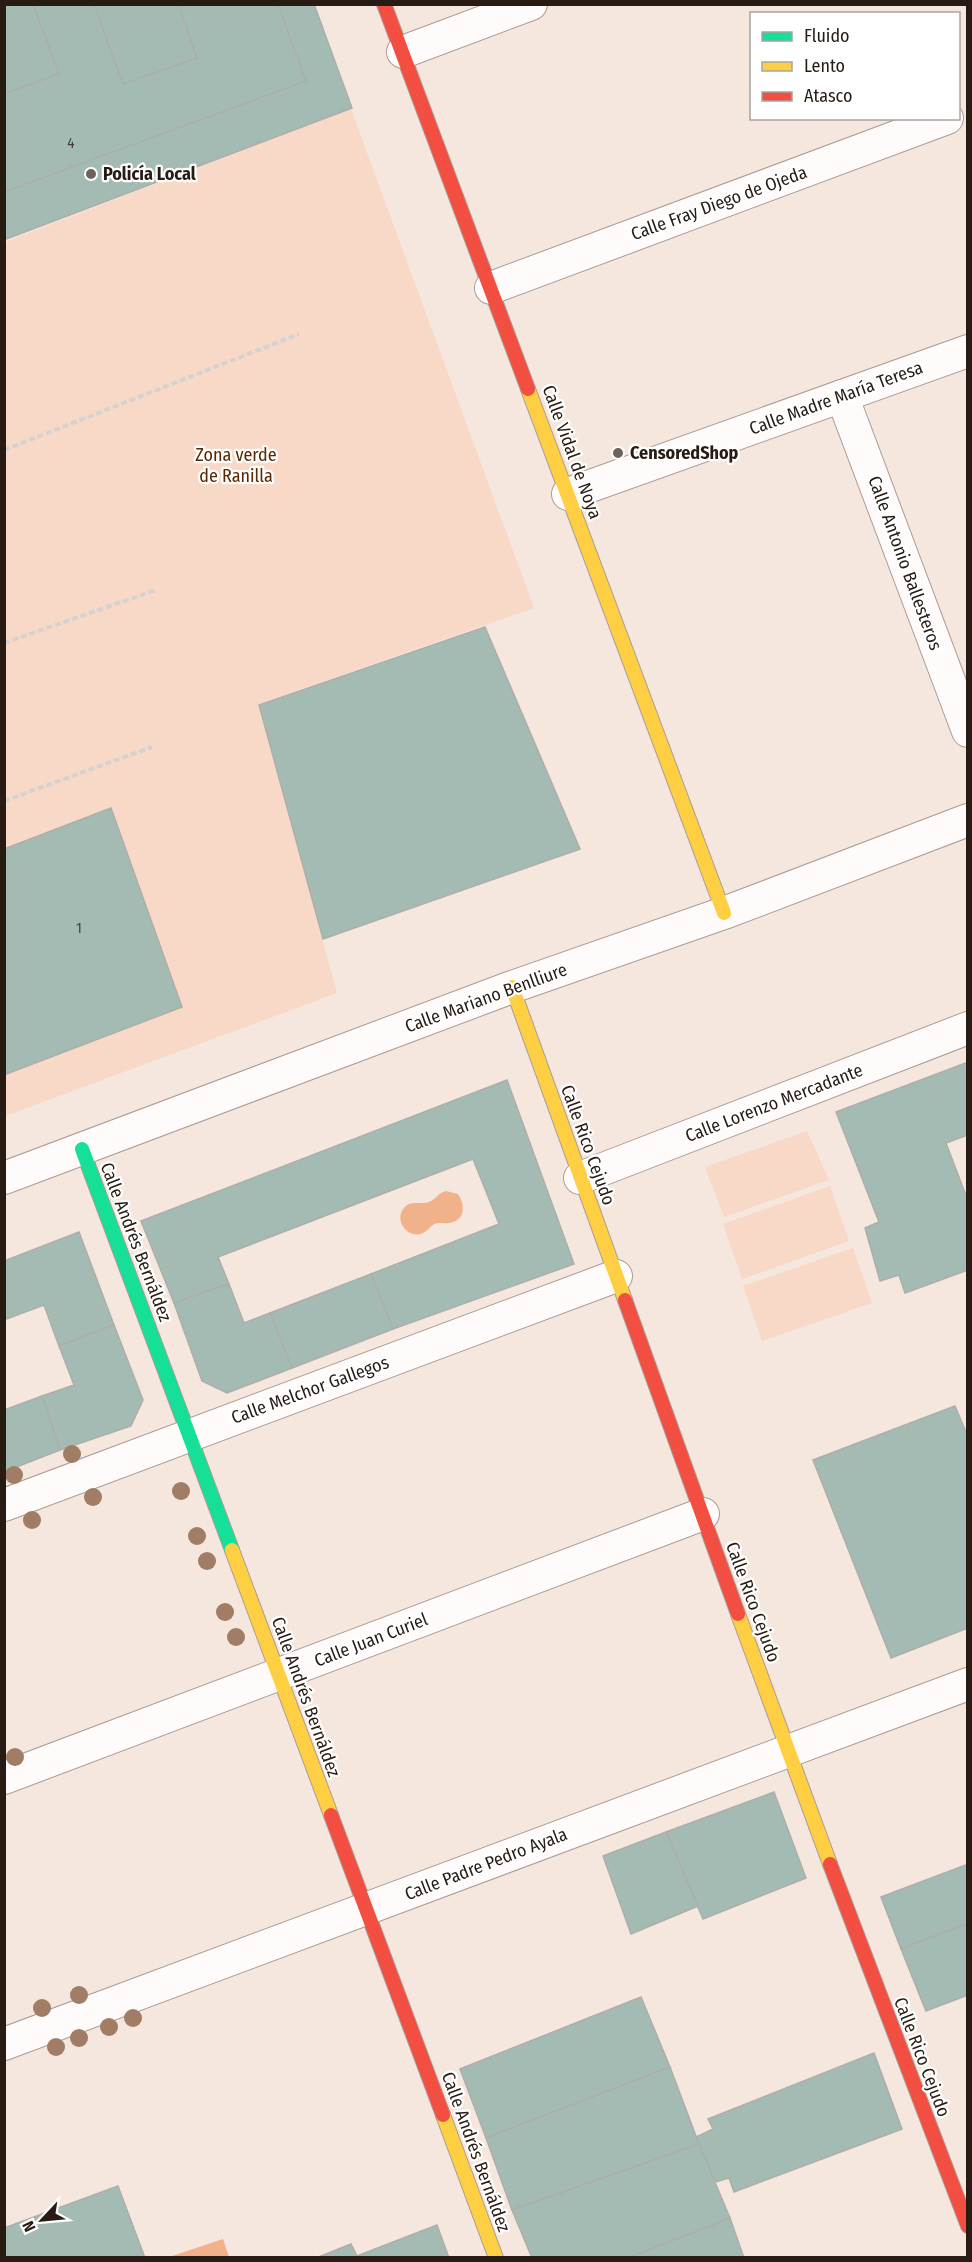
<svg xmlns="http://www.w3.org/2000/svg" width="972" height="2262" font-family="'Fira Sans Condensed',sans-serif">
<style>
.green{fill:#f8d8c7}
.water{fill:#f1b28b}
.building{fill:#a4bbb4;stroke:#adaeaa;stroke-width:1.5}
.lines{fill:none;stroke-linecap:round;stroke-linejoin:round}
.street-casing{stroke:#aa9d96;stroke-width:34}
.fast-casing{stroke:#aa9d96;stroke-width:16}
.slow-casing{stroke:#aa9d96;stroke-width:16}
.jam-casing{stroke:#aa9d96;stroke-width:16}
.path{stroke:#d6d2cf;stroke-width:4;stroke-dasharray:6 3;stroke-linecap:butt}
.street{stroke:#fefbfa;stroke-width:32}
.fast{stroke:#16e098;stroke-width:14}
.slow{stroke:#ffcf43;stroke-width:14}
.jam{stroke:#f24e42;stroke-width:14}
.tree{fill:#a07d64}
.poi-dot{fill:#6f625b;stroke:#fff;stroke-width:2}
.labels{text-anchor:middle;stroke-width:4.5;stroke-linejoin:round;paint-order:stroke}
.number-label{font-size:15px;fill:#46433c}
.poi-label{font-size:18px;font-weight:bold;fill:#271b14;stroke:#fff;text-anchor:start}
.street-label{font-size:18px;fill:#271b14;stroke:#fff}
.park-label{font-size:18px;fill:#5b2700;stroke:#fff}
</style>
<rect width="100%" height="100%" fill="#f5e6de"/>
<g class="green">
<polygon points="351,109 534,608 258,704 337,993 5,1116 5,242"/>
<polygon points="807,1131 829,1180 724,1217 705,1167"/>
<polygon points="830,1186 849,1241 742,1279 723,1224"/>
<polygon points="853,1248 872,1303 762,1341 743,1286"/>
</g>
<g class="water">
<path d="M 446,1191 L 458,1194 C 465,1204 466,1220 450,1223 C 444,1224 440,1222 434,1224 C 430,1227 427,1231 423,1233 C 409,1240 393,1221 404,1208 C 411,1199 422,1206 431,1201 C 437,1198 438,1193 446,1191 Z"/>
<polygon points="223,2239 229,2257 169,2257"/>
</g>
<g class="building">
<polygon points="4,4 314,4 352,108 4,240"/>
<polygon points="33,4 94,4 123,84 197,58 178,4 278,4 306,81 4,192 4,94 59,74"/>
<polygon points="485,627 580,849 323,939 259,705"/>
<polygon points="111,808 182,1007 4,1075 4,849"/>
<polygon points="968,1062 968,1135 946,1143 968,1201 968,1270 905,1293 899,1275 880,1281 865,1228 879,1222 836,1112"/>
<polygon points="507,1080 574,1264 393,1329 371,1274 499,1224 473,1159 218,1257 229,1284 174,1303 141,1221"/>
<polygon points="79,1232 114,1325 59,1346 44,1305 4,1320 4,1261"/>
<polygon points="371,1274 393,1329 292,1368 270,1313"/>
<polygon points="229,1284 244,1323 270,1313 292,1368 227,1393 202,1381 174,1303"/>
<polygon points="114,1325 143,1400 131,1426 60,1450 42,1396 74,1385 59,1346"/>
<polygon points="42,1396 60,1450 4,1472 4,1410"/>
<polygon points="955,1406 968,1437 968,1628 891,1658 813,1460"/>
<polygon points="774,1792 806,1878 703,1919 666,1832"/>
<polygon points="666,1832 698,1906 631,1934 603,1856"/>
<polygon points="968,1864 968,1923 901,1949 881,1897"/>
<polygon points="968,1923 968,1995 926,2011 901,1949"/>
<polygon points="641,1997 670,2067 486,2138 460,2069"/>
<polygon points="874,2053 902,2129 734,2192 729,2178 715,2182 696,2137 713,2129 708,2119"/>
<polygon points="670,2067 699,2144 512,2210 486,2138"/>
<polygon points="699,2144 730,2218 628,2258 532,2258 512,2210"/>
<polygon points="118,2186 145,2258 4,2258 4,2228"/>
<polygon points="730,2218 744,2258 628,2258"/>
<polygon points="437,2225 449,2258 316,2258 351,2244 357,2256"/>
</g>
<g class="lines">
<defs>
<g id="street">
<polyline points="403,52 531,4"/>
<polyline points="491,288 947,118"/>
<polyline points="842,396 968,731"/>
<polyline points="568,494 968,351"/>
<polyline points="4,1178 512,987 724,913 968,820"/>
<polyline points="580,1178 968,1028"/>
<polyline points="4,1505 616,1276"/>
<polyline points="4,1778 703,1514"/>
<polyline points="4,2044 968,1684"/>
</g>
<polyline id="fast" points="82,1149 232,1550"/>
<g id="slow">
<polyline points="528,389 724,913"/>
<polyline points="512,987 625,1300"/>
<polyline points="232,1550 331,1815"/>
<polyline points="738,1614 830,1864"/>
<polyline points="443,2115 496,2258"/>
</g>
<g id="jam">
<polyline points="384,4 528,389"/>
<polyline points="625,1300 738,1614"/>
<polyline points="331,1815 443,2115"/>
<polyline points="830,1864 968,2226"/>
</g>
</defs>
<use href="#street" class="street-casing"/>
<use href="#fast" class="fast-casing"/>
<use href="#slow" class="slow-casing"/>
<use href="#jam" class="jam-casing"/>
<g class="path">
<polyline points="4,450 299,334"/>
<polyline points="4,643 156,590"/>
<polyline points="4,801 152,747"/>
</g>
<use href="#street" class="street"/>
<use href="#fast" class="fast"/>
<use href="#slow" class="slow"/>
<use href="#jam" class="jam"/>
</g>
<g class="tree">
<circle cx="72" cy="1454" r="9"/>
<circle cx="14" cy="1475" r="9"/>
<circle cx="181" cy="1491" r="9"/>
<circle cx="93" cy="1497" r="9"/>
<circle cx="32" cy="1520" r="9"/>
<circle cx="197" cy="1536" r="9"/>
<circle cx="207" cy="1561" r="9"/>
<circle cx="225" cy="1612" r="9"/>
<circle cx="236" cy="1637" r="9"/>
<circle cx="15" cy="1757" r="9"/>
<circle cx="79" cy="1995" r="9"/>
<circle cx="42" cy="2008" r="9"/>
<circle cx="133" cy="2018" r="9"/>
<circle cx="109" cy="2027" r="9"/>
<circle cx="79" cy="2038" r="9"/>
<circle cx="56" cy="2047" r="9"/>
</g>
<g class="poi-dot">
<circle cx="91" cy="174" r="6"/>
<circle cx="618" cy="453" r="6"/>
</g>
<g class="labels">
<g class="number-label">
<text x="71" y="148">4</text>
<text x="79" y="933">1</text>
</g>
<g class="poi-label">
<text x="103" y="180">Policía Local</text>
<text x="630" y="459">CensoredShop</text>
</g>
<g class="street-label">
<text transform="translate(719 203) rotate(-20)" y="6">Calle Fray Diego de Ojeda</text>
<text transform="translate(836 398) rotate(-20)" y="6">Calle Madre María Teresa</text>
<text transform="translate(572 452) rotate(70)" y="6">Calle Vidal de Noya</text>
<text transform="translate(905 563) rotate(70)" y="6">Calle Antonio Ballesteros</text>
<text transform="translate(486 998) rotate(-20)" y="6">Calle Mariano Benlliure</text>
<text transform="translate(774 1103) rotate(-21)" y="6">Calle Lorenzo Mercadante</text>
<text transform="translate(588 1145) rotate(70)" y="6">Calle Rico Cejudo</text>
<text transform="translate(136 1242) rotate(69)" y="6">Calle Andrés Bernáldez</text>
<text transform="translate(310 1390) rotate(-20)" y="6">Calle Melchor Gallegos</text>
<text transform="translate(753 1602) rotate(70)" y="6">Calle Rico Cejudo</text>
<text transform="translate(371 1640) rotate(-21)" y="6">Calle Juan Curiel</text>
<text transform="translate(306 1697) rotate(70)" y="6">Calle Andrés Bernáldez</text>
<text transform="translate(486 1864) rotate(-21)" y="6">Calle Padre Pedro Ayala</text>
<text transform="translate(922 2057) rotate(69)" y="6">Calle Rico Cejudo</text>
<text transform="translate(476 2152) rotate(70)" y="6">Calle Andrés Bernáldez</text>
</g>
<g class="park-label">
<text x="236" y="461">Zona verde<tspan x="236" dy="21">de Ranilla</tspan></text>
</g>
</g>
<rect width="972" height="2262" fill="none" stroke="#271b14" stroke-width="12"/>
<rect x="750" y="12" width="210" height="108" fill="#ffffff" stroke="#a9a4a1" stroke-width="1.5"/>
<rect x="762" y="32" width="30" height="9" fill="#16e098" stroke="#a9a4a1" stroke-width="1.5"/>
<text x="804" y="42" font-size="18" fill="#271b14">Fluido</text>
<rect x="762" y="62" width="30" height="9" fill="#ffcf43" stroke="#a9a4a1" stroke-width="1.5"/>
<text x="804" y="72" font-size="18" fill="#271b14">Lento</text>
<rect x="762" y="92" width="30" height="9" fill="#f24e42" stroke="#a9a4a1" stroke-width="1.5"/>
<text x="804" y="102" font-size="18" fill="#271b14">Atasco</text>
<g transform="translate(42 2220) rotate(244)" stroke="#ffffff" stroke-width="4.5" paint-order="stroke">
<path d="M0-4.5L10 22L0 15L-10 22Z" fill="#271b14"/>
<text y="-9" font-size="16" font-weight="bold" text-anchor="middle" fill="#271b14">N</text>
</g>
</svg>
